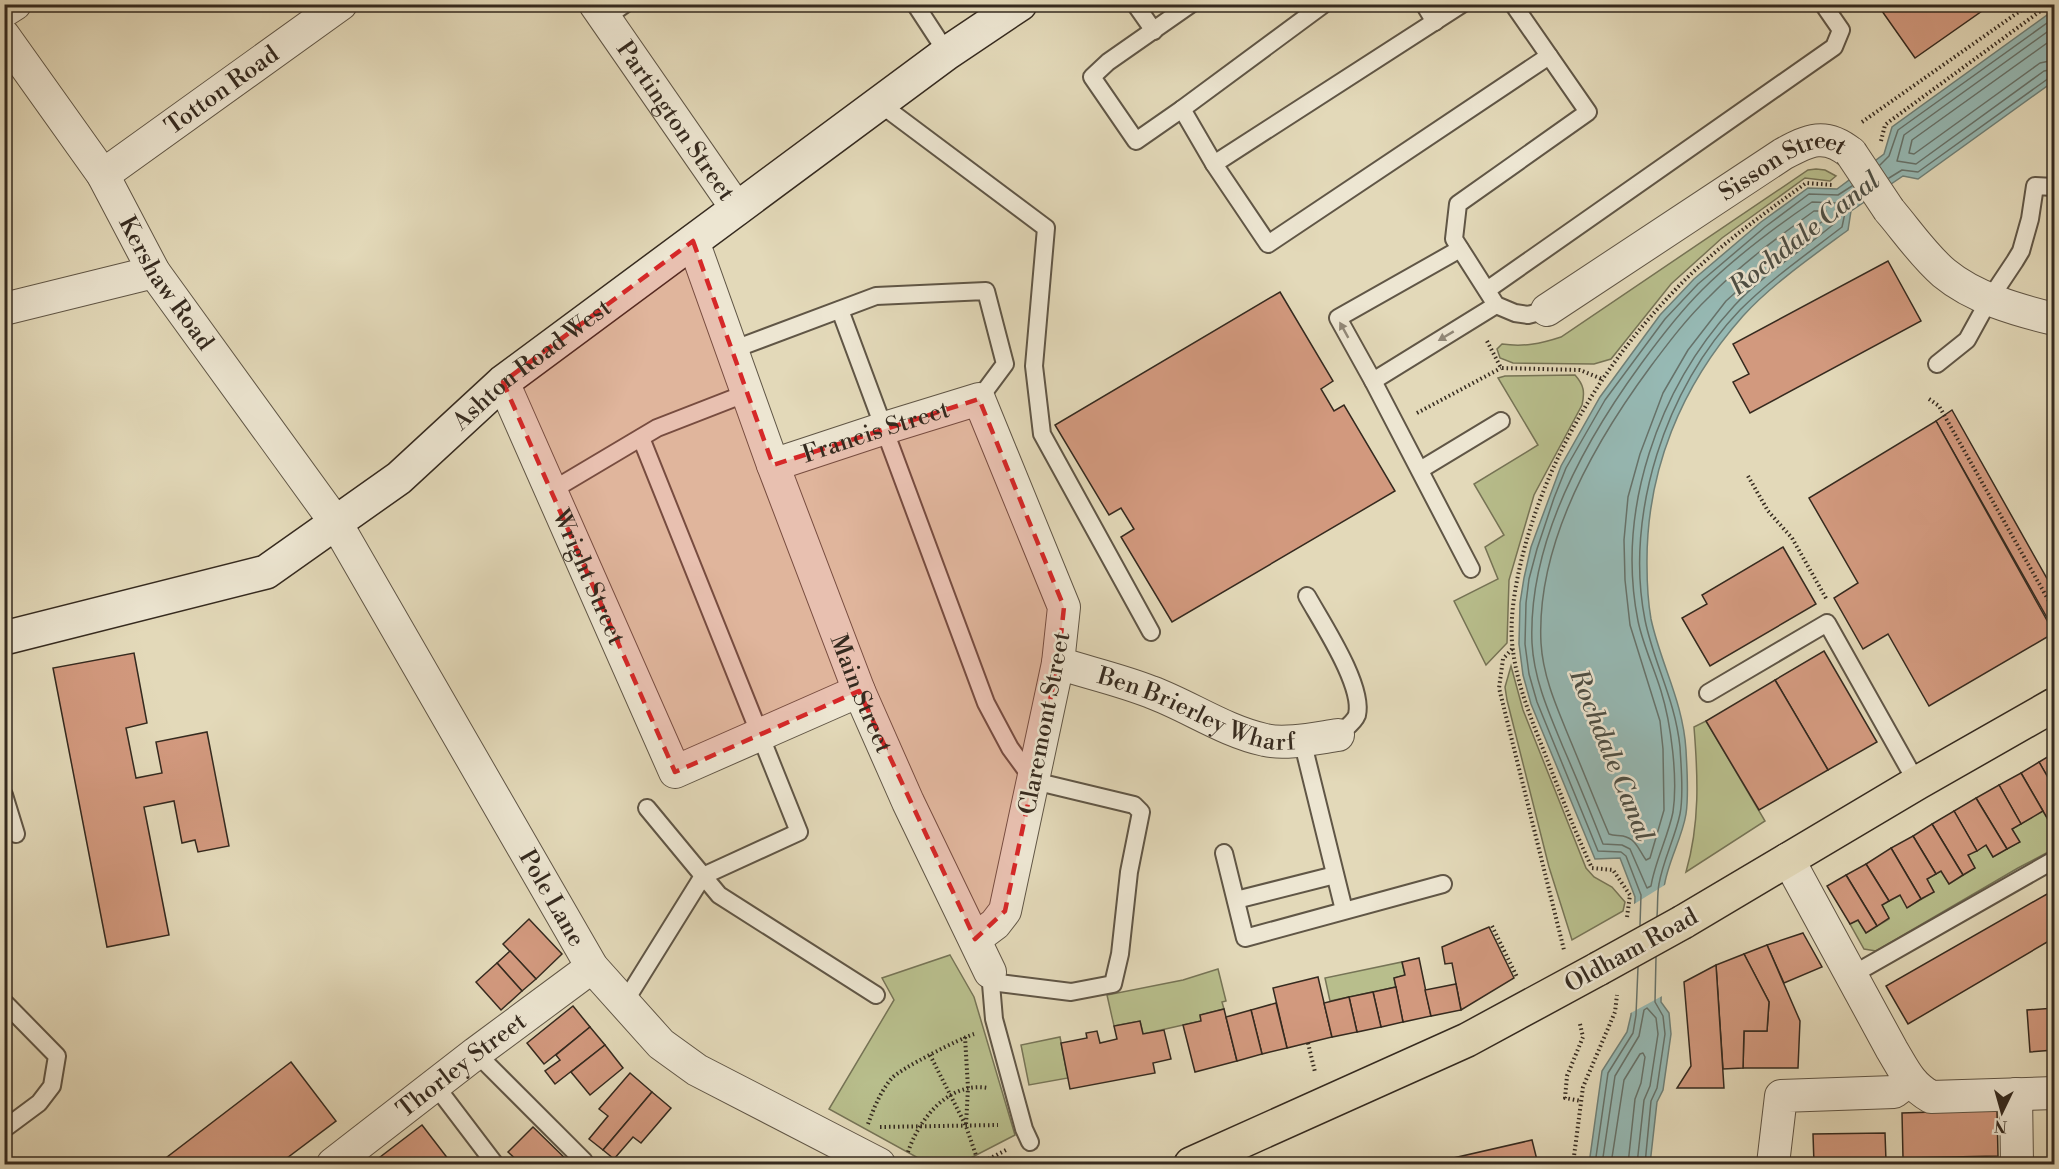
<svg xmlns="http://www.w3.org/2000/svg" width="2059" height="1169" font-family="'Libre Bodoni',serif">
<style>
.green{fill:#b8be8c;stroke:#767456;stroke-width:1.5}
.water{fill:#96b9b4;stroke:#6f8078;stroke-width:1.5}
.pier{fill:#e3d9b9}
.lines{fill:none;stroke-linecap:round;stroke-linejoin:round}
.shore{stroke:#66726a;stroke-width:1.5}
.building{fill:#d2997e;stroke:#352a1f;stroke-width:1.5}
.lane-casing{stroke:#605646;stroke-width:20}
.street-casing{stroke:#605646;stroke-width:34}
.secondary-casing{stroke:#352a1f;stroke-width:36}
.highway-casing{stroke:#352a1f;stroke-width:36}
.path{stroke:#352a1f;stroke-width:4;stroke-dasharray:1.5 3;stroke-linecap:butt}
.lane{stroke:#ede6d2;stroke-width:16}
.street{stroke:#ede6d2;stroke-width:32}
.secondary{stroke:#ede6d2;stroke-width:33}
.highway{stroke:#e3d9b9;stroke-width:33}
.street-bridge-casing{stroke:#605646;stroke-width:34;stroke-linecap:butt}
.highway-bridge-casing{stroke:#352a1f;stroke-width:36;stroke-linecap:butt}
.street-bridge{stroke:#ede6d2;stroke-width:32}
.highway-bridge{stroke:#e3d9b9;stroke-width:33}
.oneway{fill:#918878}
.marked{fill:#d62828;fill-opacity:0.2;stroke:#d62828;stroke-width:4.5;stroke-dasharray:12 8;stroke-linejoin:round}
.labels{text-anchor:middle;stroke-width:5;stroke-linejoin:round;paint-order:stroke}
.street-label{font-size:24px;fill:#352a1f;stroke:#ede6d2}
.water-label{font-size:26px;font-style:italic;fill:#4d4e44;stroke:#ede6d2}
</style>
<rect width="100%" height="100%" fill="#e3d9b9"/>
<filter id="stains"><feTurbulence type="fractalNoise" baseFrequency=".00333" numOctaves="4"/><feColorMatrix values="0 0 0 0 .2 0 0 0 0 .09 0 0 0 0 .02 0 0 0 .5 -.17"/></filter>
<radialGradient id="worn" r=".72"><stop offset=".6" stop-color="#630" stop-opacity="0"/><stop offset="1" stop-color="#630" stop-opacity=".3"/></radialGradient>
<g class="green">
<path d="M 1816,169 L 1825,170 L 1836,176 L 1830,181 L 1805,178 L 1722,238 L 1671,284 L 1611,359 L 1594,364 L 1513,363 L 1500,358 L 1497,349 L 1502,344 C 1523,347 1540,344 1561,337 L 1808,170 Z"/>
<path d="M 1575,375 C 1584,385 1585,392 1582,405 L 1534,495 L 1509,580 L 1507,643 L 1486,665 L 1454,601 L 1498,579 L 1485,547 L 1504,535 L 1474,484 L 1538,445 L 1498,378 L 1505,376 Z"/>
<polygon points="1511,666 1523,710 1586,868 1594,877 1612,887 1625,902 1623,911 1572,940 1549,867 1507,700 1505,687"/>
<path d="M 1706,721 L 1765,821 L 1686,872 C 1700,823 1698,777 1694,727 Z"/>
<polygon points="2043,811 2050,823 2054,821 2054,849 2018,868 1876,951 1864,949 1850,924 1858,920 1866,933 1889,919 1882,905 1900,895 1908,907 1934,892 1927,879 1941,871 1949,884 1975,868 1968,855 1986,845 1993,857 2019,842 2012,829"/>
<polygon points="950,955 974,997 1015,1135 959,1164 929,1164 829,1109 894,1000 882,978"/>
<polygon points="1402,962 1405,975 1394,978 1396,987 1330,1001 1325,978"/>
<polygon points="1218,969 1226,1001 1222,1002 1224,1009 1200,1015 1201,1021 1143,1034 1140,1021 1114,1026 1107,995 1183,980"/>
<polygon points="1060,1037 1068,1078 1029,1085 1021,1045"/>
</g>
<path class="water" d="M 2054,10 L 2054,81 L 1918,179 L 1903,176 L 1851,211 L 1848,230 C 1814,255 1771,285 1743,316 C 1681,386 1646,471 1647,565 C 1647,582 1648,602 1651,619 C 1661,665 1683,701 1686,750 C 1687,771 1689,794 1686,814 C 1682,839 1667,863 1664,888 C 1661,925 1662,964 1661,1002 L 1669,1013 L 1671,1034 L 1663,1090 L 1657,1102 L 1650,1164 L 1589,1164 L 1602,1071 L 1627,1032 L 1631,1015 L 1635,897 L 1620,858 L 1595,859 L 1531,704 L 1523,675 L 1519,644 L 1520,603 L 1524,578 L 1531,547 L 1561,466 L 1600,397 L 1660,315 L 1694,279 L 1761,222 L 1808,188 L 1837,189 L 1884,154 L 1892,127 Z"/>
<polygon class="pier" points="1668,883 1664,995 1627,1015 1631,906"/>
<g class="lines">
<g class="shore">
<polyline points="2054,27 1904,135 1897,161 1916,164 2044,71 2054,69"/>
<polyline points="2054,38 1912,140 1909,153 1914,154 2040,63 2054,60"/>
<polyline points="1880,165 1889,156 1898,130 2054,18"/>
<polyline points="1889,178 1902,170 1918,172 2049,78 2054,76"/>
<path d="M 1812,202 L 1837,203 L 1835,223 C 1802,251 1763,274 1734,306 C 1658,389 1616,510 1638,621 C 1643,645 1654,668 1661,691 C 1671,723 1678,778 1673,812 C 1668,837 1655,861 1651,886 L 1647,888 L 1630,849 L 1622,845 L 1603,844 C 1590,811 1577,779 1563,747 C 1549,713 1534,680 1532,643 C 1528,543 1584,442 1641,364 C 1660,338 1679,313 1702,290 C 1734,258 1774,228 1812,202 Z"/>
<path d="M 1814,211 L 1826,211 L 1827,218 L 1777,255 L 1726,301 L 1688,350 L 1663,393 L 1640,454 L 1628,497 L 1624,540 L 1625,580 L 1630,625 L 1660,721 L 1663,749 L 1664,810 L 1650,858 L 1646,860 C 1639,851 1637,839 1623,836 C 1618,835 1614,836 1609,834 C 1596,804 1584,773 1571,742 C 1558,710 1543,678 1541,643 C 1536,544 1594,443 1651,366 C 1669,342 1687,318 1709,297 C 1740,265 1778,237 1814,211 Z"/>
<path d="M 1657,916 C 1658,905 1657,894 1659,884 C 1663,860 1675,838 1680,814 C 1684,794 1681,767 1680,747 C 1675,699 1654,664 1645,620 C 1624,515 1666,387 1740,310 C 1771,279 1807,254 1842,227 L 1846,208 L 1860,197"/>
<polyline points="1640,925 1641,895 1626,856 1621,852 1598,851 1537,702 1529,674 1525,644 1526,603 1529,579 1537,549 1554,498 1566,468 1605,400 1665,319 1698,284 1765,227 1809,194 1838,195 1852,186"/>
<polyline points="1595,1164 1608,1073 1633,1033 1636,1015 1638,967"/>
<polyline points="1602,1164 1615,1076 1639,1036 1644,1010 1647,1008 1656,1018 1658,1034 1650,1086 1644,1100 1637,1164"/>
<polyline points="1611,1164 1624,1080 1640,1054 1643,1053 1645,1057 1641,1083 1635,1099 1628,1164"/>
<polyline points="1645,1164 1651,1101 1657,1088 1665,1034 1663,1016 1655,1002 1656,957"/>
</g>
</g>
<g class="building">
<polygon points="1877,4 1992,4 1915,58"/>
<polygon points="1888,261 1921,321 1750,413 1733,382 1749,374 1733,344"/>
<polygon points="1280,292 1333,381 1321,389 1334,411 1344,405 1395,491 1172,622 1121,537 1134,529 1121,508 1109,515 1055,425"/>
<polygon points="1952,410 2054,591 2054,630 1936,421"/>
<polygon points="1936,421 2054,633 1929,706 1888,634 1863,649 1834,598 1858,583 1809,498"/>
<polygon points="1783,547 1816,604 1710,666 1682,618 1707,604 1702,595"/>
<polygon points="1824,651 1877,742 1828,770 1775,680"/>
<polygon points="134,653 147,723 126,728 136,778 162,773 156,742 207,732 229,846 198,852 195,840 182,843 174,801 144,807 169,935 107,947 53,668"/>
<polygon points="1775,680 1828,770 1759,810 1706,721"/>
<polygon points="2054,753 2054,788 2039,762"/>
<polygon points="2039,762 2054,788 2054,821 2050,823 2021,773"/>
<polygon points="2021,773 2043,811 2021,824 1999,785"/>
<polygon points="1999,785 2021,824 2012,829 2020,842 2007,849 1976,798"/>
<polygon points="1976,798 2007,849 1993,857 1986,845 1977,851 1954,811"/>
<polygon points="1954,811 1977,851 1968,855 1975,868 1963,875 1932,824"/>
<polygon points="1932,824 1963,875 1949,884 1941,871 1936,874 1913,836"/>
<polygon points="1913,836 1936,874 1927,879 1934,892 1921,899 1891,848"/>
<polygon points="1891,848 1921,899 1907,908 1900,895 1889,901 1866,864"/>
<polygon points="1866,864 1889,901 1882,905 1889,918 1877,926 1846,875"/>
<polygon points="1846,875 1877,926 1866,933 1858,920 1850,924 1827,886"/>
<polygon points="2054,890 2054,938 1908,1024 1886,986"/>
<polygon points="529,919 562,954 536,979 503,944"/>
<polygon points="1489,927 1514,978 1461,1010 1452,963 1445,964 1442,947"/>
<polygon points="1803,933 1822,967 1784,983 1767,945"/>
<polygon points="1767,945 1800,1021 1798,1068 1743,1068 1744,1031 1767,1031 1769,1002 1744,954"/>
<polygon points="510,951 536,979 522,991 497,963"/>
<polygon points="1744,954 1769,1002 1767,1031 1744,1031 1743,1068 1723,1069 1716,965"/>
<polygon points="1419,958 1431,1016 1403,1022 1394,978 1405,975 1402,962"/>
<polygon points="497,963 522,991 501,1010 476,982"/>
<polygon points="1716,965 1724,1088 1677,1088 1691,1066 1684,982"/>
<polygon points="1318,977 1332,1037 1287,1048 1273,988"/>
<polygon points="1456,984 1461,1010 1431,1016 1425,990"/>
<polygon points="1396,987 1403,1022 1381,1027 1373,992"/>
<polygon points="1373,992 1381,1027 1357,1032 1349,997"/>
<polygon points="1349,997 1357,1032 1332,1037 1324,1003"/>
<polygon points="1276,1003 1287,1048 1262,1054 1251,1010"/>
<polygon points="573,1006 590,1027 544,1064 527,1043"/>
<polygon points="2054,1008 2054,1050 2030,1052 2027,1010"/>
<polygon points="1224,1009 1237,1061 1195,1072 1183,1025 1201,1021 1200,1015"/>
<polygon points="1251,1010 1262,1054 1237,1061 1226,1017"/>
<polygon points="1140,1021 1143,1034 1164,1030 1171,1059 1153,1063 1155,1073 1070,1089 1061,1043 1087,1038 1086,1033 1097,1031 1100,1043 1117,1039 1114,1026"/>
<polygon points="590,1027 605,1045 555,1084 545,1071 560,1060 556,1055"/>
<polygon points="605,1045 623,1068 590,1095 571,1072"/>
<polygon points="291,1062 336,1121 279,1164 158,1164"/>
<polygon points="630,1073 652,1092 603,1150 589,1139 608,1116 599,1109"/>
<polygon points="652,1092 671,1108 641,1143 633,1137 614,1159 603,1150"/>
<polygon points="1997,1110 1998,1156 1903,1158 1902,1113"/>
<polygon points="2052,1123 2054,1123 2054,1164 2053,1164"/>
<polygon points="422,1125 452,1164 371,1164"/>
<polygon points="533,1127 571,1164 521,1164 508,1152"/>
<polygon points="1885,1133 1886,1161 1814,1164 1813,1134"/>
<polygon points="1532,1140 1538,1164 1427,1164"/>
</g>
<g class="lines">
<defs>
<g id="lane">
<polyline points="915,4 947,53"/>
<polyline points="1135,4 1154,31"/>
<polyline points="1191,4 1108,62 1092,77 1136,141 1182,109 1214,164"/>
<polyline points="1424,4 1435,22"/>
<polyline points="1462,4 1214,164 1268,244 1549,56"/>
<polyline points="1513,4 1588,112 1458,204 1454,239 1496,305 1515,313 1528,315 1547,310"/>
<polyline points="605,18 625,4"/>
<polyline points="879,103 1046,228 1034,366 1042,434 1151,632"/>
<polyline points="1182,109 1324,4"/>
<polyline points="1460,249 1338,318 1373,381 1471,569"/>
<polyline points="1487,290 1834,47 1841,30 1823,4"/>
<polyline points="840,310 986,703 1010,748 1034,781 1134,805 1141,812 1129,872 1120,954 1113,984 1071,992 991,982"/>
<polyline points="732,350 876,296 986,291 1005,364 979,399"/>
<polyline points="1937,364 1967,340 1989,300 2015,261 2021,251 2030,219 2035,186 2054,187"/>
<polyline points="1373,381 1496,305"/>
<polyline points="1420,470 1501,421"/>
<polyline points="551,491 657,428 747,393"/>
<path d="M 1307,596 C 1322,623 1364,686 1357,715 C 1354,723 1344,729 1338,735"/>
<polyline points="1708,693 1827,623 1917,783"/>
<polyline points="1302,740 1344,910"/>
<polyline points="4,795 16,834"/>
<polyline points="647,808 719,895 876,995"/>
<polyline points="1224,853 1245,938 1443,884"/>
<polyline points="1236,900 1335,875"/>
<polyline points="990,972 994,1019 1024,1129 1030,1142"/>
<polyline points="1852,975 2054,860"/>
<polyline points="4,1002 57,1056 52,1086 39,1103 4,1129"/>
<polyline points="624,1003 703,876 799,832 641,438"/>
<polyline points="476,1053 584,1161"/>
<polyline points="435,1085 495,1164"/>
</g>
<g id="street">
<path id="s1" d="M 595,4 L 737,209"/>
<polyline points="4,11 15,4"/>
<path id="s2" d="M 4,36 L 103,175 L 154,272 L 336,523 L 592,967 L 661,1044 L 697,1070 L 879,1164"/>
<path id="s3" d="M 103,175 L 341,4"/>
<path d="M 1889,210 C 1907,231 1923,255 1944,273 C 1974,298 2017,310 2054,319"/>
<path id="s4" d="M 693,241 L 773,465 L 859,691 L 908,802 L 990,972"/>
<polyline points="4,309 154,272"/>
<path id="s5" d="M 1547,310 L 1783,154 C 1809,140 1825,132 1851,153"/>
<path id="s6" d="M 503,382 L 675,772 L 859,691"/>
<path id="s7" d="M 773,465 L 885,428 L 979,399 L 1064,607 L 1058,663 L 1005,911 L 995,924 L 975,939"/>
<path id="s8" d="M 1058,663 C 1089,673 1121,680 1151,692 C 1189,706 1224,731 1265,740 C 1285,745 1317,738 1338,735"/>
<path d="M 1788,859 L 1892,1050 C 1904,1070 1910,1085 1931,1097 L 2054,1093"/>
<polyline points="2016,1094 2017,1164"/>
<path id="s9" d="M 333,1164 L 476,1053 L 592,967"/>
<polyline points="1773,1164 1781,1096 1894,1092 1910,1080"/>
</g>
<g id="secondary">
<path id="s10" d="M 4,638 L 266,572 L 399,478 L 503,382 L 947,53 L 1020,4"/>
</g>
<g id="highway">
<polyline points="1683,922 1917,783 2054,705"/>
<polyline points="1191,1164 1467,1040 1598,969"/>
</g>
</defs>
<use href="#lane" class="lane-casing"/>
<use href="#street" class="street-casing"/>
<use href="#secondary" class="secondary-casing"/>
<use href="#highway" class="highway-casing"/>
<g class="path">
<polyline points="1862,122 2030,4"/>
<polyline points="1881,141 1885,125 1890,121 2050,4"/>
<polyline points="1487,341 1501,368 1580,370 1602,379"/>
<polyline points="1929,399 1939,406 2054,610"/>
<polyline points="1417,413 1501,368"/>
<polyline points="1748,476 1768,511 1792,538 1827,600"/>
<polyline points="1512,649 1503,659 1499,688 1564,950"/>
<path d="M 1627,917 L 1630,895 L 1613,870 L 1592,868 C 1575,832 1561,795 1547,759 C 1533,723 1518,689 1513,651 C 1509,624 1514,593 1520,566 C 1544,462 1602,365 1676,289 C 1715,248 1761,216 1806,183 L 1833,185"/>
<polyline points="1492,926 1517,977"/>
<polyline points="1580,1024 1583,1037 1567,1076 1565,1098 1581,1101"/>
<polyline points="965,1037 968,1088 966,1125"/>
<polyline points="1308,1043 1315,1072"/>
<polyline points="930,1055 966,1126 979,1164 1008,1149"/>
<path d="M 868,1124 C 874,1108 880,1092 892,1078 C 900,1069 961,1038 974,1034"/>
<polyline points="880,1127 998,1125"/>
<path d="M 908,1152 C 919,1119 949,1081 988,1088"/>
<polyline points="1573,1164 1583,1087 1615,1012 1617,995"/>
</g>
<use href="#lane" class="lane"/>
<use href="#street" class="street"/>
<use href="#secondary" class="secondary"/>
<use href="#highway" class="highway"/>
<defs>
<polyline id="street-bridge" points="1851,153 1889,210"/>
<polyline id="highway-bridge" points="1598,969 1683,922"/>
</defs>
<use href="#street-bridge" class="street-bridge-casing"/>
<use href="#highway-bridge" class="highway-bridge-casing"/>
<use href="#street-bridge" class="street-bridge"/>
<use href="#highway-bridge" class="highway-bridge"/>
</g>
<defs><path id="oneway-solid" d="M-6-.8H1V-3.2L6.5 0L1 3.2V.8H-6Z" transform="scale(1.5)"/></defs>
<g class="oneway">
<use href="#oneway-solid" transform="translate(1344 330) rotate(-119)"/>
<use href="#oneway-solid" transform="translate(1446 336) rotate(149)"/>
</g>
<path class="marked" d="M 693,241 L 773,465 L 979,399 L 1064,607 L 1058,663 L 1005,911 L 975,939 L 859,691 L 675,772 L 503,382 Z"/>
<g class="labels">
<g class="street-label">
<text dy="8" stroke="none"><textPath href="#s3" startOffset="146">Totton Road</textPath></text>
<text dy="8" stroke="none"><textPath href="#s1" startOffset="142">Partington Street</textPath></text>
<text dy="8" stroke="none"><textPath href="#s5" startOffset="279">Sisson Street</textPath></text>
<text dy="8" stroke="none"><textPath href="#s2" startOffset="296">Kershaw Road</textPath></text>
<text dy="8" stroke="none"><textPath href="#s10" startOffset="608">Ashton Road West</textPath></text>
<text dy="8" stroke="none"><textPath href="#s7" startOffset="108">Francis Street</textPath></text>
<text dy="8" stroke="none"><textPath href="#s6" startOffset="213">Wright Street</textPath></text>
<text dy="8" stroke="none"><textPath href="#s4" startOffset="483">Main Street</textPath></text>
<text dy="8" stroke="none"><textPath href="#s8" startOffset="147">Ben Brierley Wharf</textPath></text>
<text transform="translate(1044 723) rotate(-79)" y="8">Claremont Street</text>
<text dy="8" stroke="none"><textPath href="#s2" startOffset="1023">Pole Lane</textPath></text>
<text transform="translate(1631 950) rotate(-29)" y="8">Oldham Road</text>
<text dy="8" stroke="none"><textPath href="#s9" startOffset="162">Thorley Street</textPath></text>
</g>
<g class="water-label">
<text transform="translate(1804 233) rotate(-38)" y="9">Rochdale Canal</text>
<text transform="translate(1612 755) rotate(68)" y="9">Rochdale Canal</text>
</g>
</g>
<rect width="2059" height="1169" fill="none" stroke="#e3d9b9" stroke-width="24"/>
<rect x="6" y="6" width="2047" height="1157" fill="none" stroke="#352a1f" stroke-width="3"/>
<rect x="12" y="12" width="2035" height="1145" fill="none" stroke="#352a1f" stroke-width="1.5"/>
<g transform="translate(2002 1112) rotate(185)" stroke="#ede6d2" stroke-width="4.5" paint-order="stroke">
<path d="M0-4.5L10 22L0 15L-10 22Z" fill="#352a1f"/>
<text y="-9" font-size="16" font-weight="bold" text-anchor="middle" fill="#352a1f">N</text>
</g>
<rect width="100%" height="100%" filter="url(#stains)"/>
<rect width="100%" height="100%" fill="url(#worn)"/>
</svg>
